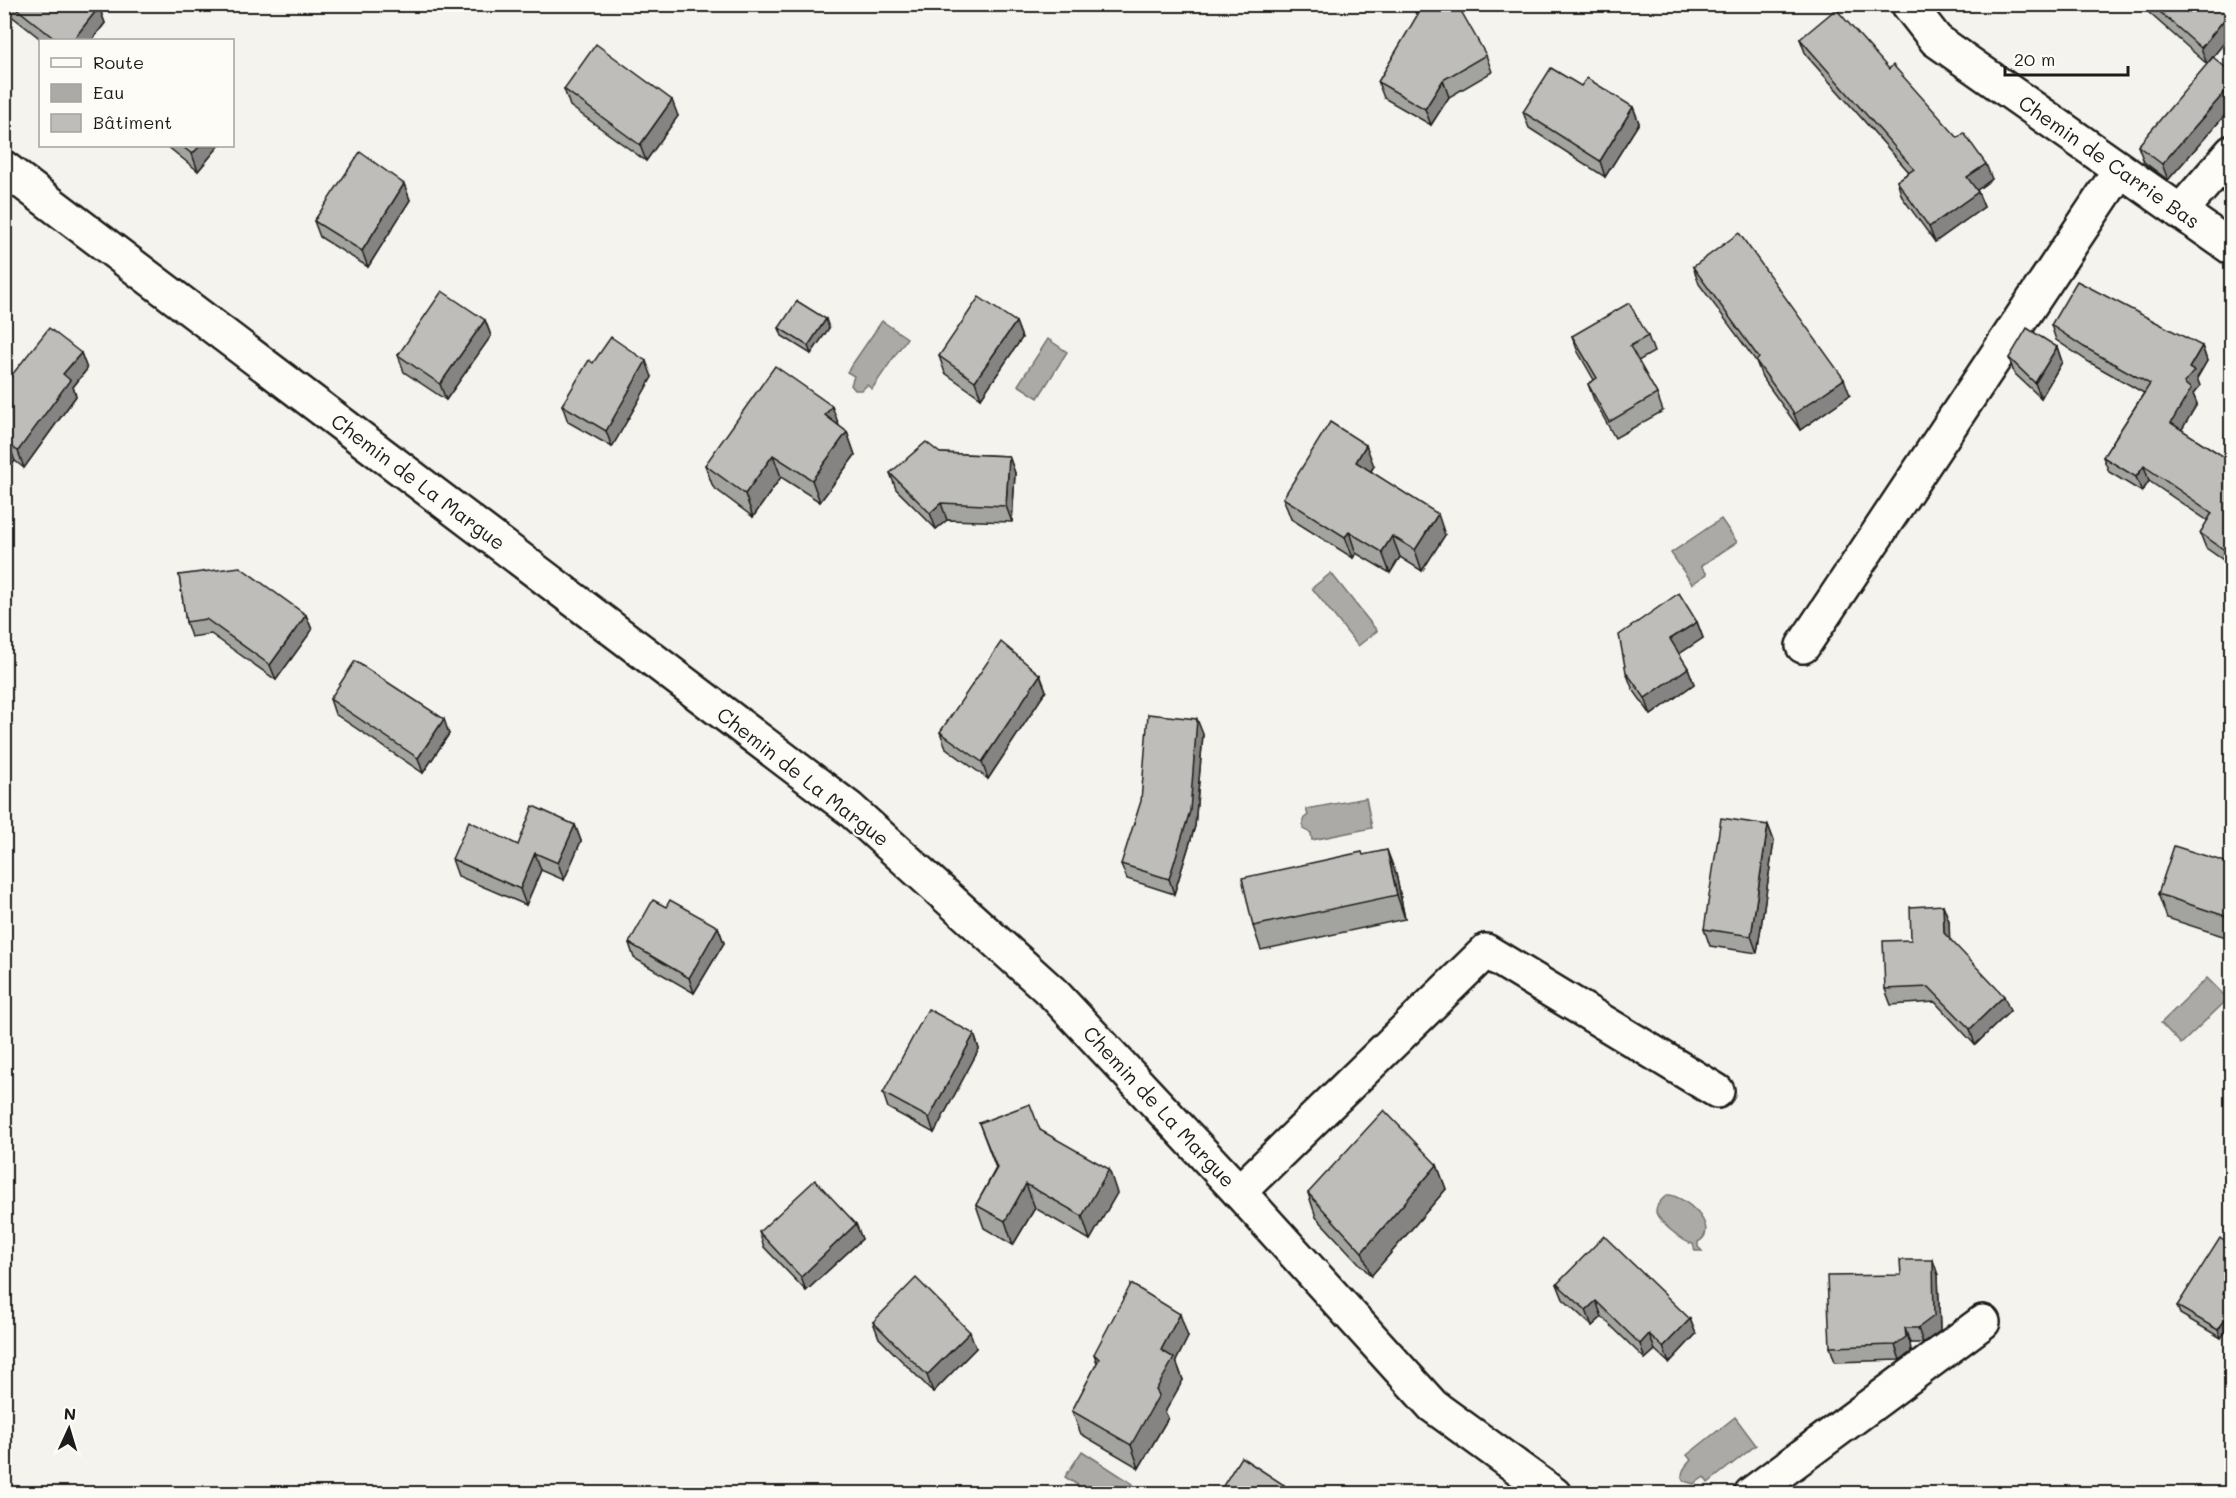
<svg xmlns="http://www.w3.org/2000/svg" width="2236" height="1498" font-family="Mali,sans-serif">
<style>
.water{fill:#abaaa6;stroke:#72716f;stroke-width:1.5}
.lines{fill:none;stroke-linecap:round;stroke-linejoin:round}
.minor-casing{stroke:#1c1c1c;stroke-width:38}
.minor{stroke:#fdfcf7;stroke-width:33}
.wall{fill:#a3a3a0;stroke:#1c1c1c;stroke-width:1.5}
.shaded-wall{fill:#858482;stroke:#1c1c1c;stroke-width:1.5}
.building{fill:#bebdba;stroke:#1c1c1c;stroke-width:1.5}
.labels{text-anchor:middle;stroke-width:4.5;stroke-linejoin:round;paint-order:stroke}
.street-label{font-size:20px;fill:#1c1c1c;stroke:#fdfcf7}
</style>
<rect width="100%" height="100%" fill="#f4f3ee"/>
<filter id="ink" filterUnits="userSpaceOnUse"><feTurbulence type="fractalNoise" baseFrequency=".0167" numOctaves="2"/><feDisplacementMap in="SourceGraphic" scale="12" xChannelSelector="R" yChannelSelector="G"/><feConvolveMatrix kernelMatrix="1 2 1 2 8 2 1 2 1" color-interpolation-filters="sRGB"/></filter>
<g filter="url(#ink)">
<g class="water">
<polygon points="882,321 907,338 872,389 867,385 862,390 855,390 851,385 854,376 847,372"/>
<polygon points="1048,339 1067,352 1038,398 1018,385"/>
<polygon points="1721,519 1737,542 1701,566 1707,574 1692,584 1671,553"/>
<polygon points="1331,573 1377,631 1358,646 1312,588"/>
<polygon points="1366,798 1372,828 1312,840 1311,833 1303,829 1303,819 1308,815 1306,809"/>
<polygon points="2207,978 2228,999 2181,1044 2161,1023"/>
<path d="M 1667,1195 C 1682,1193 1723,1228 1698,1242 L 1698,1247 L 1702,1251 L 1695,1251 L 1693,1244 C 1684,1243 1658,1221 1656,1212 C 1655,1205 1662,1199 1667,1195 Z"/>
<path d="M 1735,1417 L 1756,1445 L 1708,1483 L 1704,1477 L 1694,1484 L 1684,1481 C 1679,1473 1685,1467 1691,1460 L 1687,1455 Z"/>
<polygon points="1082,1451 1133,1484 1128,1493 1090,1493 1065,1477"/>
</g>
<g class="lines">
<defs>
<g id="minor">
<polyline points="1908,4 1936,40 2232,248"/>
<polyline points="4,168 850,809 1054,994 1239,1192 1433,1406 1554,1494"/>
<polyline points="2180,212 2232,152"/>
<polyline points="1803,646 2120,170"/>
<polyline points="1239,1192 1486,951 1717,1091"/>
<polyline points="1751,1494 1983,1322"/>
</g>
</defs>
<use href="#minor" class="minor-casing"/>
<use href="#minor" class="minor"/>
</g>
<g class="wall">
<polygon points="5,4 96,4 99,7 105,23 92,40 42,40 9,14"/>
<polygon points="1412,4 1486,55 1492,72 1449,97 1431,125 1384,98 1378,82 1417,17"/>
<polygon points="2139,4 2231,4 2232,5 2232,33 2207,64"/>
<polygon points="1800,39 1889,69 1992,179 1977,190 1984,207 1935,242 1902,197 1897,181 1909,172 1806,55"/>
<polygon points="2232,73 2232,107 2168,180 2144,162 2138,146"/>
<polygon points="1581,86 1633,107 1639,123 1605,177 1529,128 1523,112"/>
<polygon points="564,89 678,116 646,161 570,106"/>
<polygon points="167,146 219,146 198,171"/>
<polygon points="404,184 410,200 368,267 320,237 314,221"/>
<polygon points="1693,267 1850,395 1800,430 1762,377 1756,361 1699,284"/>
<polygon points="485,320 491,336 446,400 404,372 398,355"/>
<polygon points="1016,322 1022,338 981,398 945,373 939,356"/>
<polygon points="2051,325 2202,346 2207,361 2197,378 2200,386 2193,394 2197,404 2181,430 2232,462 2232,566 2206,548 2200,533 2208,521 2149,481 2142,492 2109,472 2103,457 2144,393 2089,362 2056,340"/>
<polygon points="779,328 829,328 811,354 782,336"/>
<polygon points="1572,336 1648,336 1654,352 1638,361 1657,394 1663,411 1615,438 1594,400 1588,384 1594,380 1578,352"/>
<polygon points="2057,347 2062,362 2041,398 2014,373 2009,358"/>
<polygon points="81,353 87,369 73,387 76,396 24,468 15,461 4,474 4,385"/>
<polygon points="593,363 652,377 612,447 568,422 562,405"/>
<polygon points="839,427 847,432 855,455 820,502 781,477 753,517 713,487 705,465"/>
<polygon points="940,453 1009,456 1015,473 1012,522 947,520 936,529 896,489 890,473"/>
<polygon points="1374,466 1371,471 1445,535 1422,571 1400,557 1390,573 1356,553 1353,558 1291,519 1283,498"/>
<polygon points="179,575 306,615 312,630 276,680 211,634 191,637 186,622"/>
<polygon points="1697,622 1703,638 1679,654 1688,668 1694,684 1651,715 1632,688 1626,672"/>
<polygon points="1040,675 1046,691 988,779 946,748 940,732"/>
<polygon points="330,699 449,734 423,773 335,714"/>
<polygon points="1203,734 1195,826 1174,894 1127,879 1121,864"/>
<polygon points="575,825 581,841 564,880 541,870 526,905 458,876 452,859 518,845"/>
<polygon points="1768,825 1774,841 1757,953 1710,946 1704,929"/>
<polygon points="1363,855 1396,874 1405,919 1261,950 1253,926"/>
<polygon points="2232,864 2232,939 2167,918 2158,894"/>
<polygon points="1943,905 1949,921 1949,938 2010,1011 1975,1045 1935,1002 1891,1005 1885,989 1911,940"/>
<polygon points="718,927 724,943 694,993 634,958 629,943"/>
<polygon points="974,1034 979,1049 934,1133 888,1108 883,1093"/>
<polygon points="979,1123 1040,1130 1117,1193 1090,1240 1035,1208 1013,1245 984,1228 976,1205 996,1168"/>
<polygon points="1437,1165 1446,1189 1371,1276 1316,1217 1308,1193"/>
<polygon points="856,1224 862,1239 806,1291 764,1247 759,1232"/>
<polygon points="2232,1247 2232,1293 2229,1297 2232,1298 2232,1322 2221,1338 2180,1314 2177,1306"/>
<polygon points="1938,1275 1940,1331 1923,1343 1910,1343 1911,1352 1900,1360 1835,1362 1830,1347"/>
<polygon points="1557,1284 1690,1319 1696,1334 1669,1363 1655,1350 1645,1359 1602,1317 1592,1326 1563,1299"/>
<polygon points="873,1322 976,1348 933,1392 879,1338"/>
<polygon points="1188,1337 1176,1361 1183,1380 1165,1412 1168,1418 1139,1468 1081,1434 1072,1411 1097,1363 1094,1354"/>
</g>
<g class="shaded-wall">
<polygon points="99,7 105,23 92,40 73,40"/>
<polygon points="2232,10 2232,33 2207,64 2201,48"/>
<polygon points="1443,80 1449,97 1431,125 1425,109"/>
<polygon points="2232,84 2232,107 2168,180 2162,164"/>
<polygon points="672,100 678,116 646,161 640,145"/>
<polygon points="1633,107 1639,123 1605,177 1600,161"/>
<polygon points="200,146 219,146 198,171 192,154"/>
<polygon points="1986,164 1992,179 1973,193 1967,177"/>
<polygon points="404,184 410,200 368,267 362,251"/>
<polygon points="1978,192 1984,207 1935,242 1929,227"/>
<polygon points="826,319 829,328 811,354 808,346"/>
<polygon points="485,320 491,336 446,400 440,384"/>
<polygon points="1016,322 1022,338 981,398 975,381"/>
<polygon points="2202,346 2207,361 2197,378 2200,386 2193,394 2197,404 2177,438 2171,423 2189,368"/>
<polygon points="2057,347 2062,362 2041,398 2035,383"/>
<polygon points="81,353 87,369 73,387 76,396 24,468 18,451 63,374"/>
<polygon points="646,361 652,377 612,447 606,431"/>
<polygon points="1844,379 1850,395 1800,430 1794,414"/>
<polygon points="832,406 840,428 825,415"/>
<polygon points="847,432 855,455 820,502 812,480"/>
<polygon points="9,445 15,461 4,474 4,450"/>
<polygon points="1366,445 1374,466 1363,483 1356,462"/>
<polygon points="773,455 781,477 753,517 745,494"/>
<polygon points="1009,456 1015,473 1012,522 1006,506"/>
<polygon points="2144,466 2149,481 2142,492 2136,477"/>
<polygon points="941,503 947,520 936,529 930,513"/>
<polygon points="1438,514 1445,535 1422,571 1415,550"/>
<polygon points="1349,532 1356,553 1353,558 1345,537"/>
<polygon points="1392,536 1400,557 1390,573 1382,552"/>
<polygon points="306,615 312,630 276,680 270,665"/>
<polygon points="1697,622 1703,638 1676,656 1670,639"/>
<polygon points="1688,668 1694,684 1651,715 1645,698"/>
<polygon points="1040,675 1046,691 988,779 982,762"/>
<polygon points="444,719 449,734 423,773 418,758"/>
<polygon points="1197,719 1203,734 1195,826 1174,894 1169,879"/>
<polygon points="575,825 581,841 564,880 558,863"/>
<polygon points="1768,825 1774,841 1757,953 1751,936"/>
<polygon points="1387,850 1396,874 1405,919 1397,895"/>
<polygon points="535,853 541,870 526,905 520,889"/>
<polygon points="1943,905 1949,921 1950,948 1944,933"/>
<polygon points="718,927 724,943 694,993 689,978"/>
<polygon points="2004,996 2010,1011 1975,1045 1970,1029"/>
<polygon points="974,1034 979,1049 934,1133 929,1118"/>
<polygon points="1437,1165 1446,1189 1371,1276 1362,1252"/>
<polygon points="1109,1169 1117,1193 1090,1240 1082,1216"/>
<polygon points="1026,1184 1035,1208 1013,1245 1005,1221"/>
<polygon points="856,1224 862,1239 806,1291 801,1277"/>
<polygon points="1933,1260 1938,1275 1940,1331 1923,1343 1918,1328"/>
<polygon points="2232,1279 2232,1293 2226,1302 2223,1293"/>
<polygon points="1596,1301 1602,1317 1592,1326 1586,1310"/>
<polygon points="2232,1309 2232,1322 2221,1338 2218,1330"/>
<polygon points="1180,1314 1188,1337 1176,1361 1183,1380 1165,1412 1168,1418 1139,1468 1131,1445 1156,1390 1161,1350"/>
<polygon points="1690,1319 1696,1334 1669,1363 1663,1347"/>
<polygon points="1905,1328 1910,1343 1911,1352 1900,1360 1895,1345"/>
<polygon points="970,1332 976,1348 933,1392 927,1375"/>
<polygon points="1649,1334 1655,1350 1645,1359 1640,1344"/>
<polygon points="1284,1485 1287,1494 1278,1494"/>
</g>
<g class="building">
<polygon points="11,4 96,4 99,7 73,40 56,40"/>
<polygon points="1413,4 1457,4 1486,55 1443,80 1425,109 1378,82 1418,14"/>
<polygon points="2151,4 2231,4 2232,10 2201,48"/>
<polygon points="1836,9 1889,69 1893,65 1958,138 1964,133 1986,164 1967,177 1978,192 1929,227 1897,181 1914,169 1800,39"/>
<polygon points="596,44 672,100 640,145 564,89"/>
<polygon points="2213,57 2232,73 2232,84 2162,164 2138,146"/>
<polygon points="1551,68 1581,86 1587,78 1633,107 1600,161 1523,112"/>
<polygon points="182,146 200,146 192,154"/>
<polygon points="360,152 404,184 362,251 314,221"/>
<polygon points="1739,233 1844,379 1794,414 1756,361 1759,358 1693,267"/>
<polygon points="2077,281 2202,346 2189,368 2194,371 2184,383 2191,389 2171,423 2232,462 2232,555 2200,533 2212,513 2144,466 2136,477 2103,457 2150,384 2084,347 2051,325"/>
<polygon points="442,291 485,320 440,384 398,355"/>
<polygon points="979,297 1016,322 975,381 939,356"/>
<polygon points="797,301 826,319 808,346 779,328"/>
<polygon points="1629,303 1648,336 1630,346 1657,394 1609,422 1588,384 1597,378 1572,336"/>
<polygon points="49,328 81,353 63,374 70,380 18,451 9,445 4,450 4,385"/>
<polygon points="2027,328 2057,347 2035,383 2009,358"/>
<polygon points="611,337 646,361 606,431 562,405 589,360 593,363"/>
<polygon points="775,366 832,406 825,415 847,432 812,480 773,455 745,494 705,465"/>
<polygon points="1330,422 1366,445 1356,462 1438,514 1415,550 1392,536 1382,552 1349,532 1345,537 1283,498"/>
<polygon points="926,442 940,453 1009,456 1006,506 941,503 930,513 890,473"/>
<polygon points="240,567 306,615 270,665 206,619 186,622 179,575"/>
<polygon points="1679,593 1697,622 1670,639 1688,668 1645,698 1626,672 1619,635"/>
<polygon points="1001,642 1040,675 982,762 940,732"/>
<polygon points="355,661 444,719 418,758 330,699"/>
<polygon points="1148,714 1197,719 1190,811 1169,879 1121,864 1141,801"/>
<polygon points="533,806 575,825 558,863 535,853 520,889 452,859 469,821 518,845"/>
<polygon points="1721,818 1768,825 1751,936 1704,929"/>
<polygon points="2174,846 2232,864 2232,921 2228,917 2158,894"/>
<polygon points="1387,850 1397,895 1253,926 1242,878 1362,852 1363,855"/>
<polygon points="653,900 666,907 670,900 718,927 689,978 629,943"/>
<polygon points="1943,905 1944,933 2004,996 1970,1029 1929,987 1885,989 1883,941 1911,940 1910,907"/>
<polygon points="928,1009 974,1034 929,1118 883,1093"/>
<polygon points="1030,1104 1040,1130 1109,1169 1082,1216 1026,1184 1005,1221 976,1205 997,1168 979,1123"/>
<polygon points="1384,1110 1437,1165 1362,1252 1308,1193"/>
<polygon points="815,1180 856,1224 801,1277 759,1232"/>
<polygon points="1604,1236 1690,1319 1663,1347 1649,1334 1640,1344 1596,1301 1586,1310 1557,1284"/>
<polygon points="2220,1238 2232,1247 2232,1279 2223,1293 2232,1298 2232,1309 2218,1330 2177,1306"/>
<polygon points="1900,1260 1933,1260 1934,1316 1918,1328 1905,1328 1906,1337 1895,1345 1830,1347 1827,1276 1901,1275"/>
<polygon points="916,1278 970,1332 927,1375 873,1322"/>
<polygon points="1131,1284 1180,1314 1161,1350 1174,1358 1156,1390 1159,1395 1131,1445 1072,1411 1099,1359 1094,1354"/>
<polygon points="1241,1457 1284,1485 1278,1494 1218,1494"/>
</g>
</g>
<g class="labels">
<g class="street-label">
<text transform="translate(2109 162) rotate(35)" y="7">Chemin de Carrie Bas</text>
<text transform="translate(418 482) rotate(37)" y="7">Chemin de La Margue</text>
<text transform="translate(803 777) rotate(38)" y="7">Chemin de La Margue</text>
<text transform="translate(1159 1107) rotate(47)" y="7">Chemin de La Margue</text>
</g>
</g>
<rect width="2236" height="1498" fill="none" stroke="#fdfcf7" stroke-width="24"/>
<rect x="12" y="12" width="2212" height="1474" fill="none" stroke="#1c1c1c" stroke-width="2" filter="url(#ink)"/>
<rect x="39" y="39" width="195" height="108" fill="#fdfcf7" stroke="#a3a29f" stroke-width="1.5"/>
<rect x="51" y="58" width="30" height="9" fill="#fdfcf7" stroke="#a3a29f" stroke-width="1.5"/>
<text x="93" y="69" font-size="18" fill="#1c1c1c">Route</text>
<rect x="51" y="84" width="30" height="18" fill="#abaaa6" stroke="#a3a29f" stroke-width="1.5"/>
<text x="93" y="99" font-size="18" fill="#1c1c1c">Eau</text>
<rect x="51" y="114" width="30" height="18" fill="#bebdba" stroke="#a3a29f" stroke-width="1.5"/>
<text x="93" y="129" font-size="18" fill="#1c1c1c">Bâtiment</text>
<g transform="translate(69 1429) rotate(4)" stroke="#fdfcf7" stroke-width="4.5" paint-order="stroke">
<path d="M0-4.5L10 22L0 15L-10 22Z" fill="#1c1c1c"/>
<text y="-9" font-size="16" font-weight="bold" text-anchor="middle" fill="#1c1c1c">N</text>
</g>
<path d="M2005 66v9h123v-9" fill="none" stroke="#1c1c1c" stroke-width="3"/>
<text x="2014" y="66" font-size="18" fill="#1c1c1c" stroke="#fdfcf7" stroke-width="4.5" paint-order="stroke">20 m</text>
</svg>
